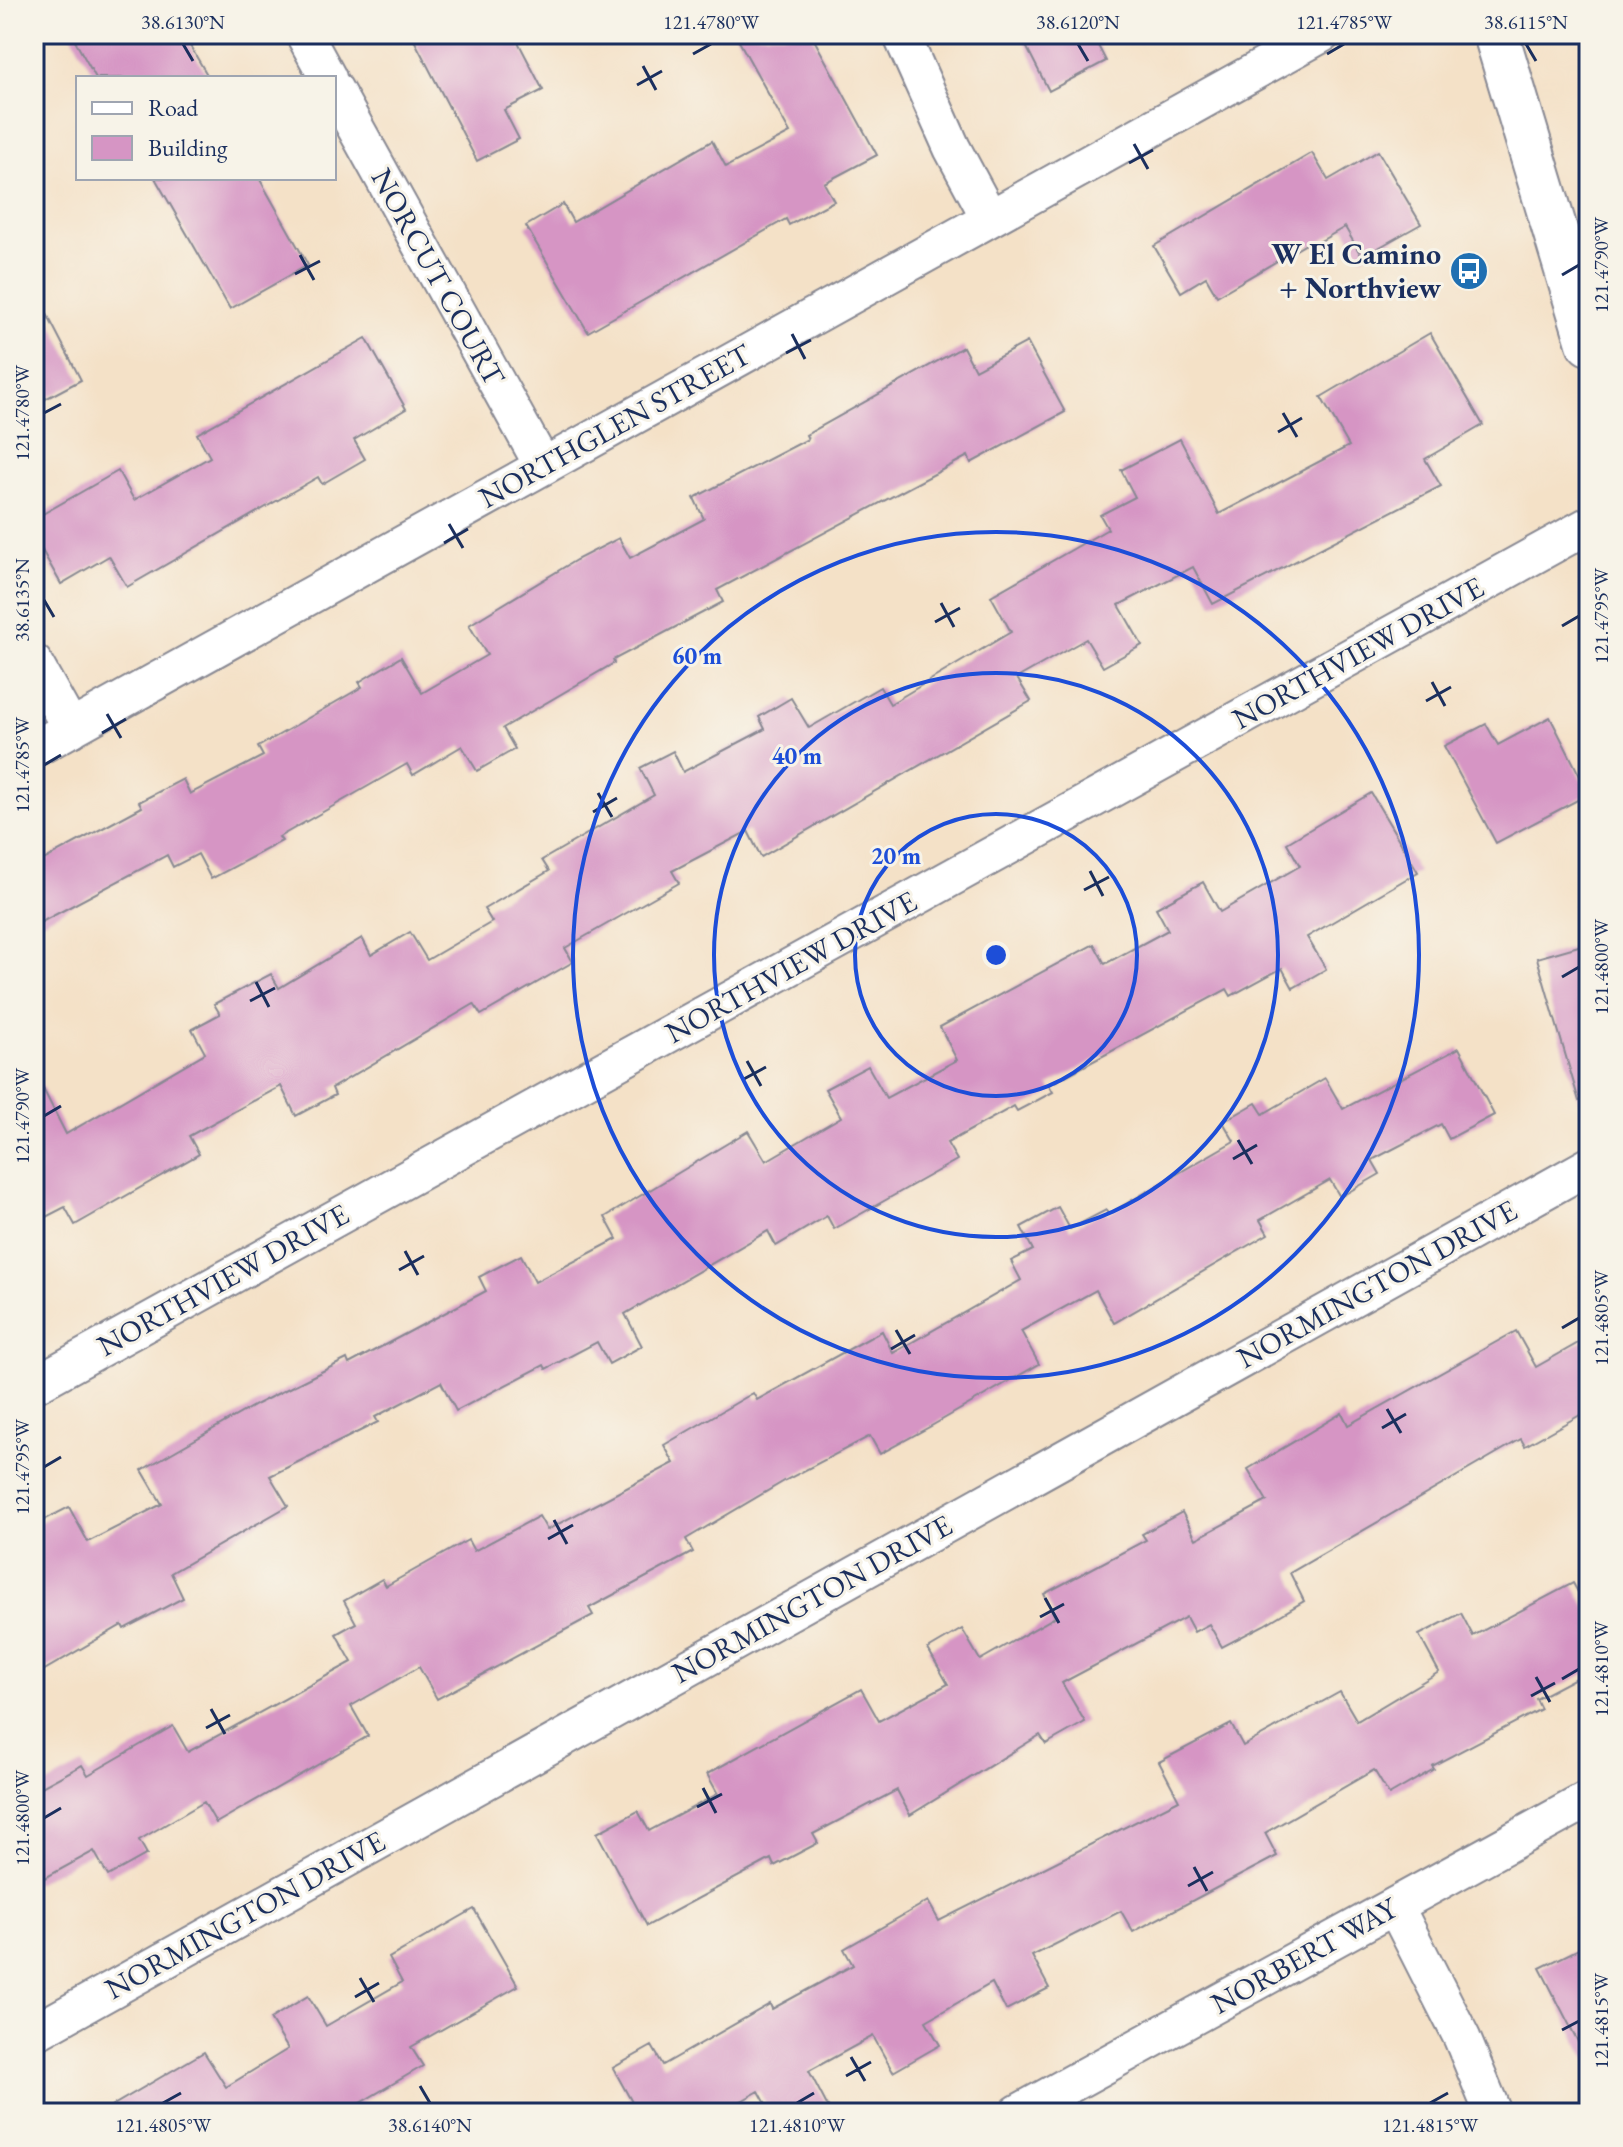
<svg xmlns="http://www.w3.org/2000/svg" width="1623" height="2147" font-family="'EB Garamond',serif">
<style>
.building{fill:#d695c4}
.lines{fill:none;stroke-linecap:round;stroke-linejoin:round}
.minor-casing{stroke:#888892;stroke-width:40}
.secondary-casing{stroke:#888892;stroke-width:48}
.minor{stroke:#fff;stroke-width:36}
.secondary{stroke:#fff;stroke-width:44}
.ticks{fill:none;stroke:#1b2f5e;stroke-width:3}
.ring{fill:none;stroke:#1d4ed8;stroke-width:4}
.labels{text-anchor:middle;stroke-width:6;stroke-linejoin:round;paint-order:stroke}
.poi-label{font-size:30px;font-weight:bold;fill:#1b2f5e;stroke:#f7f3e8;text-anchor:end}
.street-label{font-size:30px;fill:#1b2f5e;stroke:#f7f3e8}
.centre{fill:#1d4ed8;stroke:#f7f3e8;stroke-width:4}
.ring-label{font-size:24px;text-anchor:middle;font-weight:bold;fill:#1d4ed8;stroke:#f7f3e8;stroke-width:6;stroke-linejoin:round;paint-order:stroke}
.neatline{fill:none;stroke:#1b2f5e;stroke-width:3}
.ticks-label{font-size:20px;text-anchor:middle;fill:#1b2f5e}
</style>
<rect width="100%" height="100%" fill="#f7f3e8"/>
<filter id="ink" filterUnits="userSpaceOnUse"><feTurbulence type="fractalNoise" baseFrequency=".0125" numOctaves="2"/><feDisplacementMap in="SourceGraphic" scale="16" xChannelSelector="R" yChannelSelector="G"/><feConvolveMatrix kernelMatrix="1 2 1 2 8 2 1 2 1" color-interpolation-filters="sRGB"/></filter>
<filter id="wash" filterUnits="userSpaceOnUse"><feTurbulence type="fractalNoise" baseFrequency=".006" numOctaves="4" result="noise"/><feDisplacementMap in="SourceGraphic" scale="32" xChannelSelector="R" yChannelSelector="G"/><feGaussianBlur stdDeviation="1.8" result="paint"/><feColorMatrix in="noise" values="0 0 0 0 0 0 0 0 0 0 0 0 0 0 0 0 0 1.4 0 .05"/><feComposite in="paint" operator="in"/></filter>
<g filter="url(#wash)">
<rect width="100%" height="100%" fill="#f4e1c7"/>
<g id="blocks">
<g class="building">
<polygon points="71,34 183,34 209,78 96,78"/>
<polygon points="411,34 514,34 543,90 504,110 519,139 477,161"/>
<polygon points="735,34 811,34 877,155 824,183 834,201 789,225 786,219 588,332 526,226 563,204 573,222 712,141 726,167 790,133"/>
<polygon points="1020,34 1092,34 1106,61 1049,91"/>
<polygon points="1378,151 1421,224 1362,257 1345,227 1310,247 1308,243 1217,296 1206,277 1181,292 1154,246 1312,153 1328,180"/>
<polygon points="155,178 259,178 308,265 230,309"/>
<polygon points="34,289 81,380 34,405"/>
<polygon points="1430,333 1483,425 1425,459 1441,486 1213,604 1193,567 1119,605 1142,645 1103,667 1086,639 1017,678 1031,701 761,857 748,831 672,871 679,883 565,948 573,962 481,1015 474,1004 332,1088 335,1095 296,1116 281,1086 189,1136 199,1154 75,1225 65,1207 34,1223 34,1071 66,1134 205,1053 192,1029 220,1014 214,1004 271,974 279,988 362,938 371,955 410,932 427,960 492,922 484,909 549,871 542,860 654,795 640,768 673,751 683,772 765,729 759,717 791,698 809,728 880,687 890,704 1011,632 991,596 1108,529 1100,515 1135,497 1121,470 1180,439 1219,514 1349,446 1321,397"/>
<polygon points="366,338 406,409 354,440 365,459 322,484 318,477 127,587 109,556 61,584 34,536 34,519 118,471 134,500 210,457 197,434"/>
<polygon points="1027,342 1065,412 971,463 968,456 717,590 723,602 613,660 614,663 503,728 515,749 477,771 462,746 413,775 407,764 279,837 282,841 211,879 198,854 173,867 167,855 34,926 34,865 142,807 139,802 183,779 190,794 263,756 258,747 362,687 359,682 401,657 422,693 487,655 469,625 576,560 619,538 630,558 704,519 694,498 808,439 806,435 963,347 975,370"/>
<polygon points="1550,717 1589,794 1496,843 1444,746 1486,724 1498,745"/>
<polygon points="1371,793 1418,872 1307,937 1326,969 1293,988 1282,968 1231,996 1227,989 1049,1085 1053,1092 1017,1111 1014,1106 947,1143 957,1160 834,1229 827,1216 776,1246 768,1231 625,1314 642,1346 609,1364 597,1342 546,1369 544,1365 456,1411 441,1382 375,1417 378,1422 270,1476 288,1506 171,1573 183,1598 124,1629 122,1625 34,1676 34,1525 69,1507 88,1542 162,1504 142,1470 257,1404 347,1359 349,1364 486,1291 479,1277 521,1255 535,1282 617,1239 605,1217 748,1131 766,1161 841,1117 825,1089 868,1066 886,1098 957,1060 940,1027 1094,944 1105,964 1168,930 1156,908 1203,882 1220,912 1300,866 1287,843"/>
<polygon points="1589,943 1589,1099 1579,1101 1537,958"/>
<polygon points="1459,1048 1494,1115 1449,1139 1441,1124 1372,1160 1380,1174 1340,1197 1330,1180 1260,1220 1268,1234 1114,1323 1096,1290 1021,1331 1039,1364 933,1425 880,1454 870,1436 786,1480 686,1539 693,1552 589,1608 593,1615 437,1699 419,1667 351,1706 368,1736 216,1823 204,1802 139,1840 147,1854 108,1876 94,1851 34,1884 34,1791 82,1765 88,1775 173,1726 188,1752 352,1662 336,1634 356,1623 344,1601 382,1579 386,1586 468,1540 474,1551 539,1516 547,1530 674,1463 664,1445 753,1393 757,1400 882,1331 893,1353 1021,1280 1011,1261 1033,1250 1021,1227 1058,1207 1070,1229 1106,1210 1108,1214 1234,1141 1223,1122 1256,1103 1263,1114 1325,1078 1343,1109"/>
<polygon points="1516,1331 1536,1367 1589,1337 1589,1410 1525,1446 1521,1439 1290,1573 1304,1601 1264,1625 1222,1647 1209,1624 1194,1632 1186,1617 1062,1683 1085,1722 1046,1744 1040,1735 910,1815 897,1790 813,1834 818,1843 774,1866 771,1859 647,1926 597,1833 638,1811 649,1831 718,1794 707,1774 861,1689 879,1721 948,1684 928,1649 962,1629 980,1660 1055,1617 1044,1594 1146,1540 1142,1534 1182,1512 1196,1539 1267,1501 1248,1469 1342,1413 1348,1425"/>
<polygon points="1573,1583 1589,1612 1589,1671 1536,1699 1541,1709 1432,1766 1434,1769 1389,1795 1374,1770 1265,1833 1277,1856 1133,1932 1121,1911 1032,1956 1049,1988 1006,2010 992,1983 926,2021 940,2045 893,2072 873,2036 809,2071 831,2113 771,2113 759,2091 720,2113 638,2113 613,2068 652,2046 663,2065 770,2004 772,2009 853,1965 844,1949 928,1901 939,1921 1179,1800 1159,1762 1231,1724 1243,1746 1340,1692 1357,1721 1439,1672 1419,1635 1461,1613 1473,1636"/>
<polygon points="474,1909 518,1986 411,2047 423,2066 343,2113 100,2113 204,2052 226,2087 288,2049 270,2019 308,1996 326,2026 402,1982 389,1958"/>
<polygon points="1589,1944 1589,2063 1540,1968"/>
</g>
</g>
</g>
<g filter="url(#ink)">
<use href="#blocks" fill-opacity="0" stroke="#888892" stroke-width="2"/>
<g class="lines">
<defs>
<g id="minor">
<polyline points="304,34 328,78"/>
<polyline points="901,34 952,148 989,217"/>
<polyline points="334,89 543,466"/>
<polyline points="34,663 71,729"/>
<polyline points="34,749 1322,34"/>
<polyline points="34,1385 1589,525"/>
<polyline points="1395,1906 1462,2038 1493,2113"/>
<polyline points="34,2033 1589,1166"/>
<polyline points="1018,2113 1589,1799"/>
</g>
<polyline id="secondary" points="1496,34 1589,343"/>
</defs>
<use href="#minor" class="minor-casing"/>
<use href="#secondary" class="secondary-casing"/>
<use href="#minor" class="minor"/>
<use href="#secondary" class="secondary"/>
</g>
</g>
<path class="ticks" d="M 183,44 L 193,61M 1078,44 L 1088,61M 1526,44 L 1536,61M 693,54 L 711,44M 1327,54 L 1344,44M 643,66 L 656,90M 637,85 L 662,71M 1134,144 L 1148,169M 1129,163 L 1153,150M 300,255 L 314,280M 295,274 L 320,261M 1562,275 L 1579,265M 792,334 L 805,359M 786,353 L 811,340M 44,413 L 61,404M 1283,413 L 1297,437M 1278,432 L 1302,418M 449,524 L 463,548M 444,543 L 468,529M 44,600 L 54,617M 941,603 L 954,627M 935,622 L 960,608M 1562,626 L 1579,616M 1432,682 L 1445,706M 1426,701 L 1451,687M 107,714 L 121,738M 102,733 L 126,719M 44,765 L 61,755M 598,793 L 612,817M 593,812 L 617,798M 1090,871 L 1103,896M 1084,890 L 1109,877M 1562,977 L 1579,967M 256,982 L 269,1007M 250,1001 L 275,988M 747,1061 L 761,1086M 742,1080 L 766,1067M 44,1116 L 61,1106M 1238,1140 L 1252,1164M 1233,1159 L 1257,1145M 405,1251 L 418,1275M 399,1270 L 424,1256M 1562,1328 L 1579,1318M 896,1330 L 910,1354M 891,1349 L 915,1335M 1387,1409 L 1401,1433M 1382,1428 L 1406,1414M 44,1467 L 61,1457M 554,1520 L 567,1544M 548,1539 L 573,1525M 1045,1598 L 1059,1623M 1040,1617 L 1064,1604M 1536,1677 L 1550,1702M 1562,1679 L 1579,1669M 1531,1696 L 1555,1683M 211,1709 L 225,1734M 206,1728 L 230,1715M 703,1788 L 716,1813M 697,1807 L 722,1794M 44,1818 L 61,1808M 1194,1867 L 1207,1891M 1188,1886 L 1213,1872M 360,1978 L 374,2002M 355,1997 L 379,1983M 1562,2030 L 1579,2021M 851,2057 L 865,2081M 846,2076 L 871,2062M 420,2086 L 430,2103M 163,2103 L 181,2093M 797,2103 L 814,2093M 1430,2103 L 1448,2093"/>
<g class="ring">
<circle cx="996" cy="955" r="141"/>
<circle cx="996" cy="955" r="282"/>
<circle cx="996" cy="955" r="423"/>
</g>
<defs>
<symbol id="bus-disc" viewBox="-11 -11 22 22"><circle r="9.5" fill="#1f6fb2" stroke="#f7f3e8"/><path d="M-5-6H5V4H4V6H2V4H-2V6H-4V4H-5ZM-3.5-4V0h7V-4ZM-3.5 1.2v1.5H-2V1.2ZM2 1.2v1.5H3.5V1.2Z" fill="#fff"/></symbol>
</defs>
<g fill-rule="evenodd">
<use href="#bus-disc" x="1447" y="249" width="44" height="44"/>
</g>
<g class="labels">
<g class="poi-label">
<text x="1441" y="264">W El Camino<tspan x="1441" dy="34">+ Northview</tspan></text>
</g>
<g class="street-label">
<text transform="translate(438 277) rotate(61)" y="10">NORCUT COURT</text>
<text transform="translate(615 426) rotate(-29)" y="10">NORTHGLEN STREET</text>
<text transform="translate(1358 653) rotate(-29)" y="10">NORTHVIEW DRIVE</text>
<text transform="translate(791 967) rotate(-29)" y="10">NORTHVIEW DRIVE</text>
<text transform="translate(223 1280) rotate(-29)" y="10">NORTHVIEW DRIVE</text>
<text transform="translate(1377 1284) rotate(-29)" y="10">NORMINGTON DRIVE</text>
<text transform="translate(812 1599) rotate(-29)" y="10">NORMINGTON DRIVE</text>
<text transform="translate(245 1915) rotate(-29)" y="10">NORMINGTON DRIVE</text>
<text transform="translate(1304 1956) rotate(-29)" y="10">NORBERT WAY</text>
</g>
</g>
<circle cx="996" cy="955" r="12" class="centre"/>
<g class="ring-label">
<text x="697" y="664">60 m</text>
<text x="797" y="764">40 m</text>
<text x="896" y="864">20 m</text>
</g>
<rect width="1623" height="2147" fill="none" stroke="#f7f3e8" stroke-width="88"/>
<rect x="76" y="76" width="260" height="104" fill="#f7f3e8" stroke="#9fa5b1" stroke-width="2"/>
<rect x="92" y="102" width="40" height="12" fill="#ffffff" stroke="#9fa5b1" stroke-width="2"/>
<text x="148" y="116" font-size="24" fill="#1b2f5e">Road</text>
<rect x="92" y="136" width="40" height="24" fill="#d695c4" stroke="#9fa5b1" stroke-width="2"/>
<text x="148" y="156" font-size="24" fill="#1b2f5e">Building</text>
<rect x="44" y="44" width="1535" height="2059" class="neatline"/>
<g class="ticks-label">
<text x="183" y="29">38.6130°N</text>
<text x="711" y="29">121.4780°W</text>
<text x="1078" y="29">38.6120°N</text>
<text x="1344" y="29">121.4785°W</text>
<text x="1526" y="29">38.6115°N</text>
<text transform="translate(1601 265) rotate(-90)" y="7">121.4790°W</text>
<text transform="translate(22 413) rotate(-90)" y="7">121.4780°W</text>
<text transform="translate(22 600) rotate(-90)" y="7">38.6135°N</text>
<text transform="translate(1601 616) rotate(-90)" y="7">121.4795°W</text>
<text transform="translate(22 765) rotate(-90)" y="7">121.4785°W</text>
<text transform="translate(1601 967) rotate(-90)" y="7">121.4800°W</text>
<text transform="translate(22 1116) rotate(-90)" y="7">121.4790°W</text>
<text transform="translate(1601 1318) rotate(-90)" y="7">121.4805°W</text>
<text transform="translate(22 1467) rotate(-90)" y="7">121.4795°W</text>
<text transform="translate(1601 1669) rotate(-90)" y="7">121.4810°W</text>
<text transform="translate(22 1818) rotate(-90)" y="7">121.4800°W</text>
<text transform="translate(1601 2021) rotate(-90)" y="7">121.4815°W</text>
<text x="163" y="2132">121.4805°W</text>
<text x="430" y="2132">38.6140°N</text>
<text x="797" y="2132">121.4810°W</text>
<text x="1430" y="2132">121.4815°W</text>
</g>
</svg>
